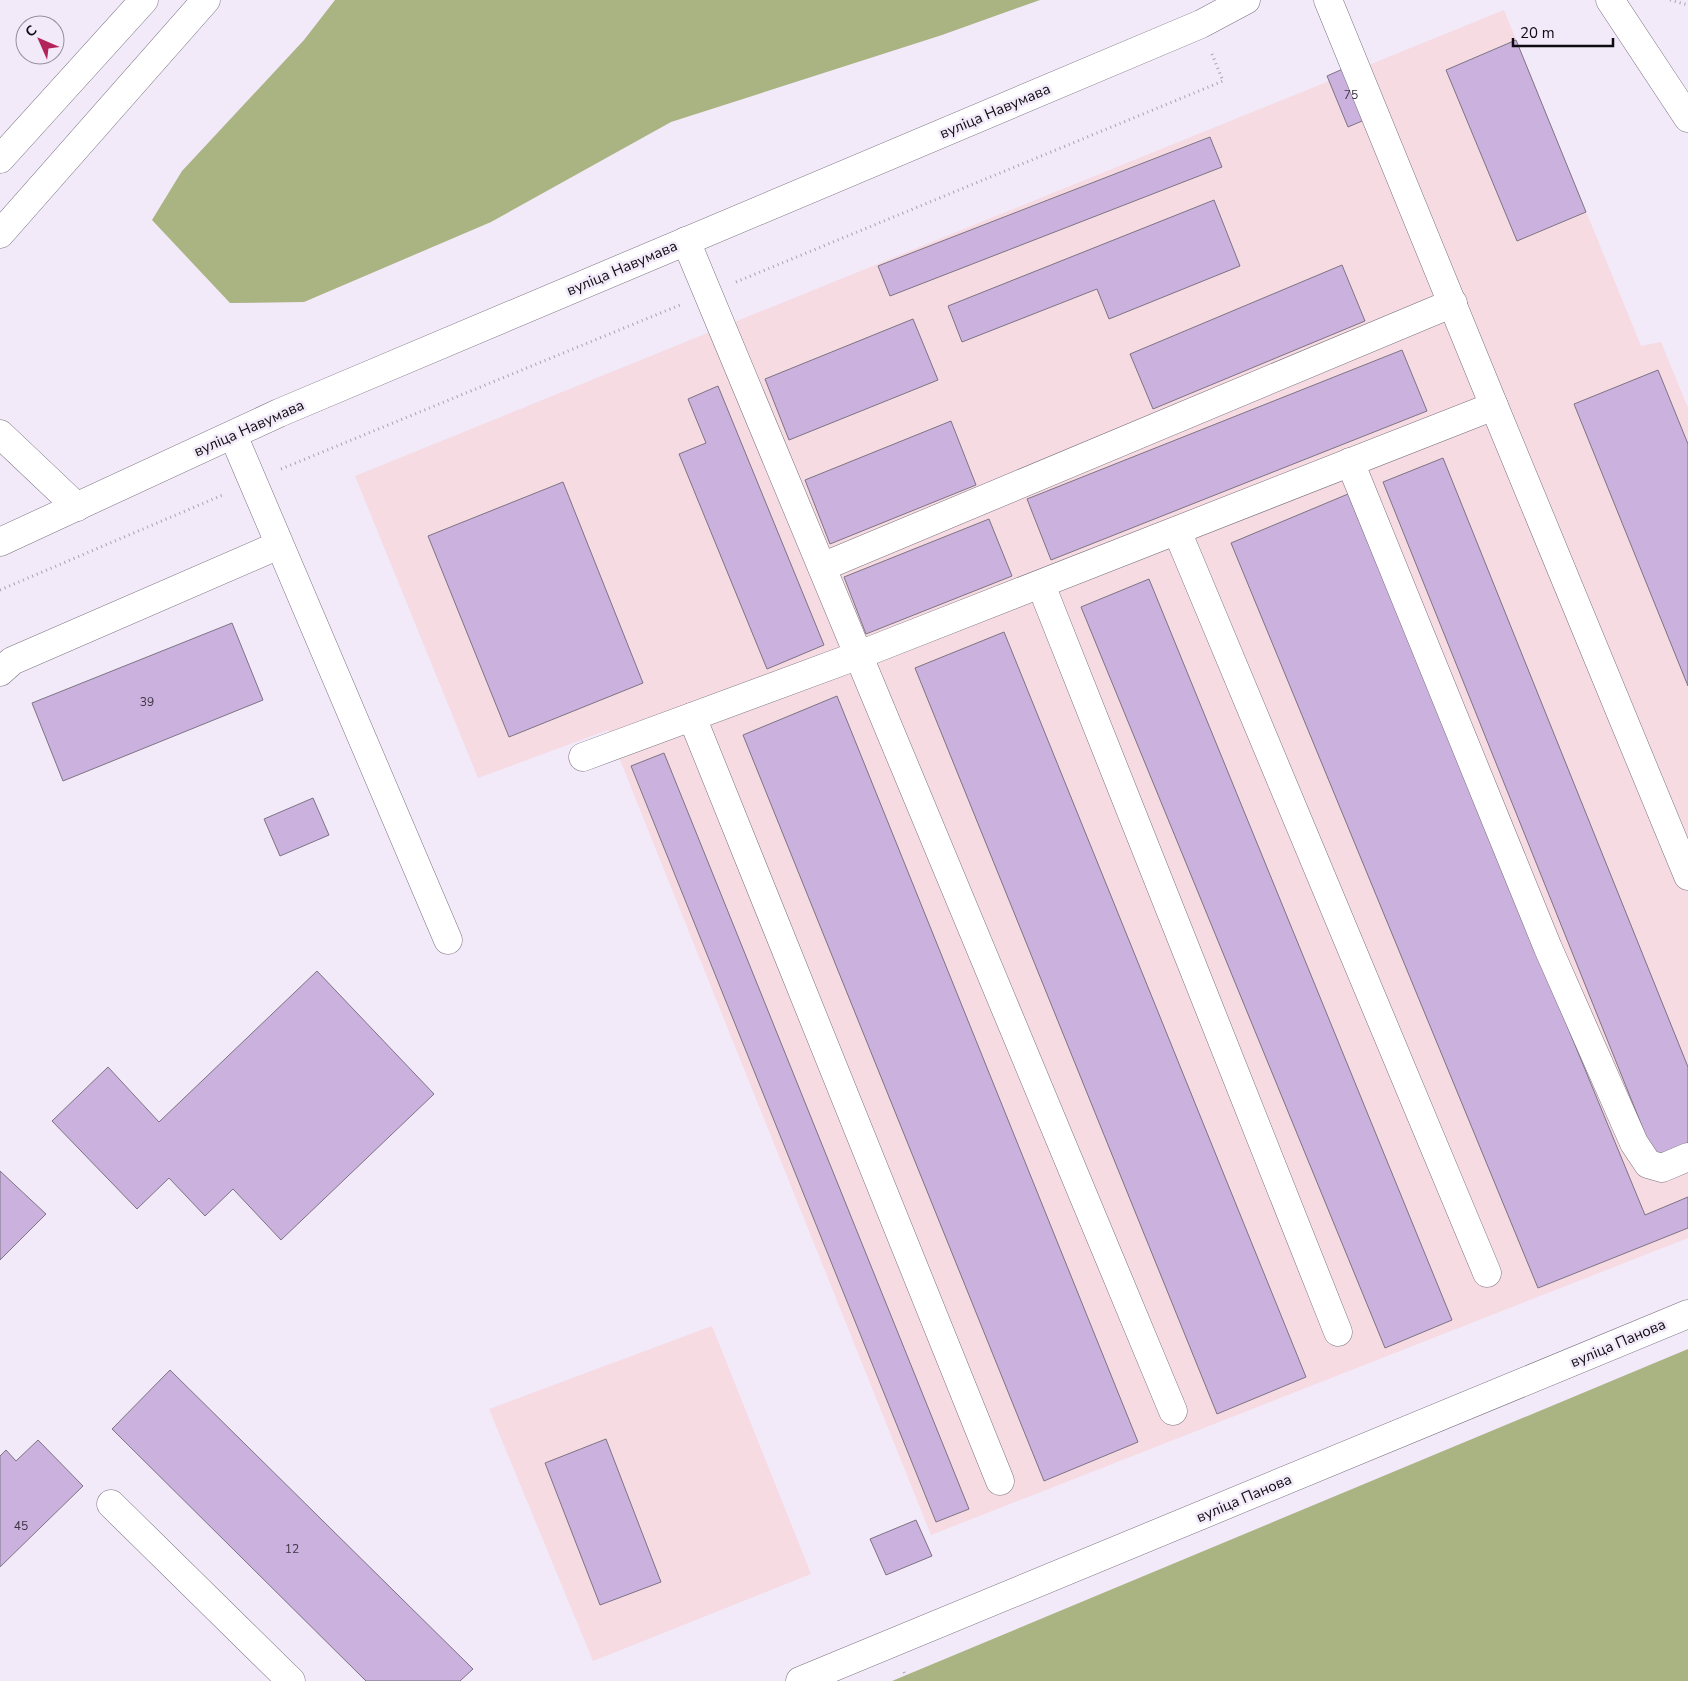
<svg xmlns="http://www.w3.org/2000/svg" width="1688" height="1681" font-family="'Nunito Sans',sans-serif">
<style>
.industrial{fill:#f6dbe2}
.forest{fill:#aab382}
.building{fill:#cbb1de;stroke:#7c7483}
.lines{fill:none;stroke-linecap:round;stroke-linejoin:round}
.minor-casing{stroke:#7a7280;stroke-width:29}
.path{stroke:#a9a2af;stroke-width:3;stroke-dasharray:1 4;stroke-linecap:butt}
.minor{stroke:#fff;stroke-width:28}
.labels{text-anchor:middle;stroke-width:5;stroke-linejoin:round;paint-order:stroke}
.number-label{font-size:12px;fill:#3e3544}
.street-label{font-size:15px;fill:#0f0c11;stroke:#f2e9f9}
</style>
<rect width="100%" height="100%" fill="#f2e9f9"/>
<g class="industrial">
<polygon points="1504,10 1641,346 1661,342 1688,408 1688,1238 931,1535 608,730 478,778 355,476"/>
<polygon points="712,1326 811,1574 593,1661 489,1409"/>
</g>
<g class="forest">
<polygon points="335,0 1040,0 942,35 671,122 491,222 304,302 230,303 152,220 182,171 304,40"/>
<polygon points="1688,1349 1688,1681 892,1681"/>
</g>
<g class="building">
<polygon points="1516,40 1586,212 1517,241 1446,70"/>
<polygon points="1354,64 1376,115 1348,127 1327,76"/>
<polygon points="1210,137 1222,167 890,296 878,266"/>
<polygon points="1214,200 1240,266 1109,319 1097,289 962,342 948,306"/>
<polygon points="1342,265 1365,321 1153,409 1130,354"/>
<polygon points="913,319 938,380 789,440 765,379"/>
<polygon points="1402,350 1427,411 1051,560 1027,499"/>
<polygon points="1658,370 1688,444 1688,686 1574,404"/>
<polygon points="718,386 824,645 767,669 679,454 706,443 688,399"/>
<polygon points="951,421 976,485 830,544 805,480"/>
<polygon points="1443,458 1688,1067 1688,1143 1654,1156 1383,482"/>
<polygon points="563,482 643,683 509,737 428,536"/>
<polygon points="1348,494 1645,1215 1688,1197 1688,1228 1538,1288 1231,543"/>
<polygon points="989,519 1012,576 866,634 844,577"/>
<polygon points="1149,579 1452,1320 1385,1348 1081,607"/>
<polygon points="232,623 263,700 63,781 32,703"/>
<polygon points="1004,632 1306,1377 1217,1414 915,668"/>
<polygon points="837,696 1138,1442 1044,1481 743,735"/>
<polygon points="664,753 969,1509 936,1522 631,766"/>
<polygon points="313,798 329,835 280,856 264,819"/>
<polygon points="317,971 434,1094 281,1240 233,1189 205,1216 169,1178 137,1209 52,1121 108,1067 159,1122"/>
<polygon points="0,1171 46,1214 0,1260"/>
<polygon points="170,1370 473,1669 460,1681 366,1681 112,1429"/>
<polygon points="606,1439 661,1582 600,1605 545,1463"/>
<polygon points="38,1440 83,1486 0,1567 0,1456 6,1450 16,1461"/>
<polygon points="916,1520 932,1556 886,1575 870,1539"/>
</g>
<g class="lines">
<defs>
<g id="minor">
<polyline points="1328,0 1494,406"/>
<polyline points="1610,0 1688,118"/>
<polyline points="0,159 144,0"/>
<polyline points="0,234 206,0"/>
<polyline points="686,241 1173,1411"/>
<polyline points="0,434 77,507"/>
<polyline points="233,435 448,940"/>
<polyline points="1350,462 1548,948 1634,1143 1648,1164 1662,1168 1688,1157"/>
<polyline points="1177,531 1487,1273"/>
<polyline points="0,542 279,413 1201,24 1246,0"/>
<polyline points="822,567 1453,303"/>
<polyline points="1041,585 1338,1332"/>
<polyline points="0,672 12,661 279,545"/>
<polyline points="692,717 1000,1481"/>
<polyline points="583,757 859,655 1494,406 1688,876"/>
<polyline points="111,1504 291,1681"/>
<polyline points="800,1681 1688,1314"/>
</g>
</defs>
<use href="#minor" class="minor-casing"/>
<g class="path">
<polyline points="1670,0 1688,5"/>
<polyline points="736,282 1223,81 1212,54"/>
<polyline points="281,469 680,305"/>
<polyline points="0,590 225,494"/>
<polyline points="904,1672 908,1681"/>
</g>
<use href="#minor" class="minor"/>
</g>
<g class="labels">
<g class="number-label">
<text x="1351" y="99">75</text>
<text x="147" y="706">39</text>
<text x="21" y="1530">45</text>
<text x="292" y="1553">12</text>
</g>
<g class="street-label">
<text transform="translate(995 111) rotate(-23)" y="5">вуліца Навумава</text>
<text transform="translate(622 268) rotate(-23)" y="5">вуліца Навумава</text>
<text transform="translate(249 428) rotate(-24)" y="5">вуліца Навумава</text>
<text transform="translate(1618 1343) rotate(-23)" y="5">вуліца Панова</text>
<text transform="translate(1244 1498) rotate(-23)" y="5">вуліца Панова</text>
</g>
</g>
<g transform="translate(40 40) rotate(315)"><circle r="24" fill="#f2e9f9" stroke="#97919c"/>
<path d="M0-4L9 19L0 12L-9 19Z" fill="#b22359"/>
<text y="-8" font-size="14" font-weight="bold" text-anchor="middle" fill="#0f0c11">С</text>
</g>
<path d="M1513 38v8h100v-8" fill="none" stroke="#0f0c11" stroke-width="2.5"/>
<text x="1520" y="38" font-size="15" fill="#0f0c11" stroke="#f2e9f9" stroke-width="4" paint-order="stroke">20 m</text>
</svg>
